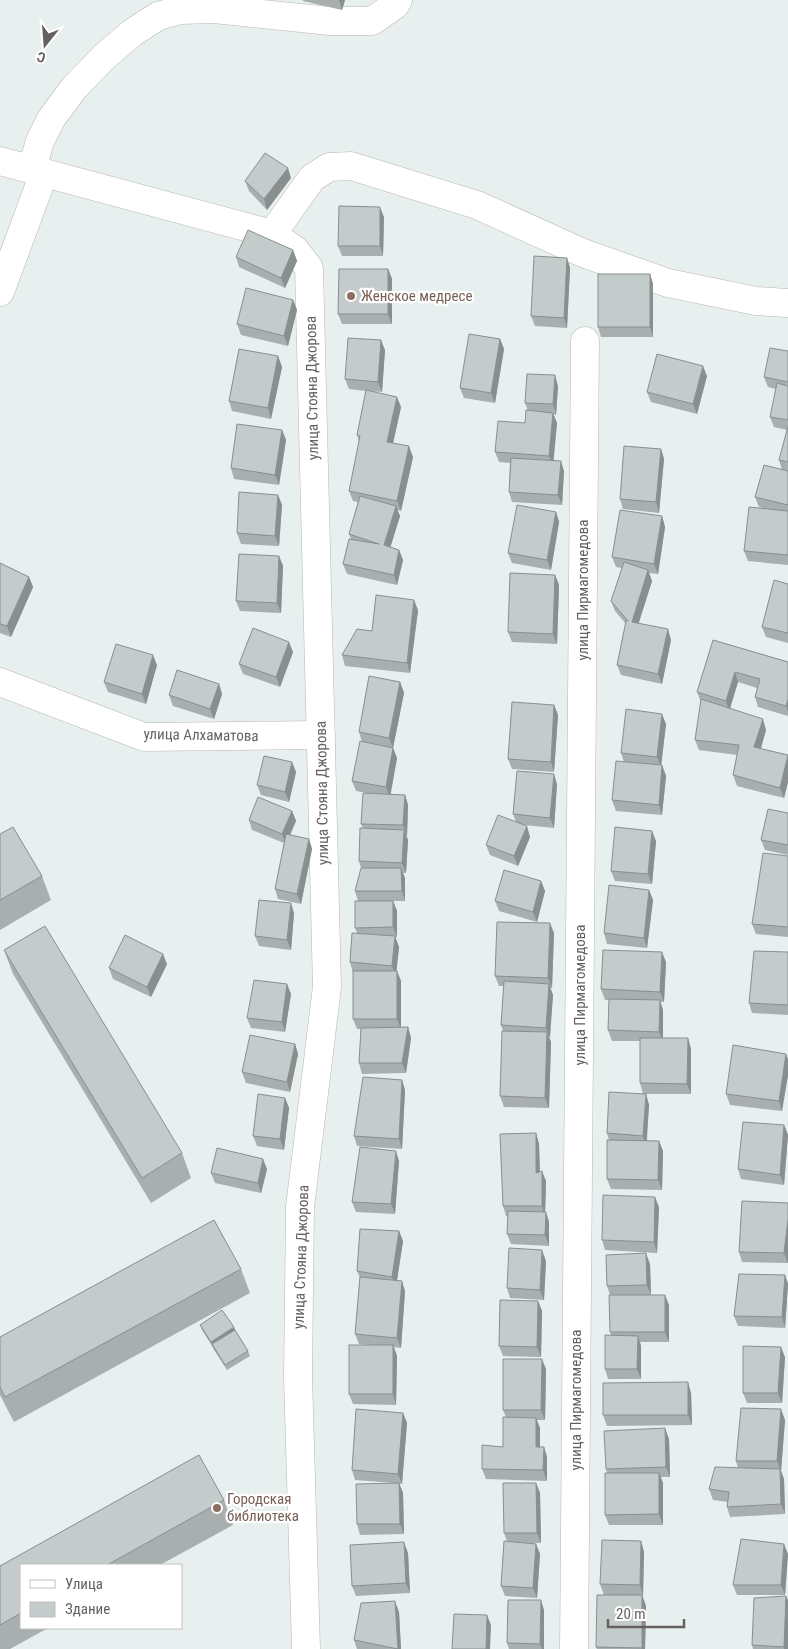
<svg xmlns="http://www.w3.org/2000/svg" width="788" height="1649" font-family="'Roboto Condensed',sans-serif">
<style>
.lines{fill:none;stroke-linecap:round;stroke-linejoin:round}
.minor-casing{stroke:#bab5b5;stroke-width:29}
.minor{stroke:#fff;stroke-width:28}
.wall{fill:#a9afaf}
.shaded-wall{fill:#898e8e}
.building{fill:#c4cbcb;stroke:#898e8e}
.education-dot{fill:#8d6e63;stroke:#fff;stroke-width:2}
.labels{text-anchor:middle;stroke-width:4.5;stroke-linejoin:round;paint-order:stroke}
.education-label{font-size:15px;fill:#785e54;stroke:#fff;text-anchor:start}
.street-label{font-size:15px;fill:#665f60;stroke:#fff}
</style>
<rect width="100%" height="100%" fill="#e8efef"/>
<g class="lines">
<defs>
<g id="minor">
<polyline points="0,161 272,234 295,250 309,268 327,987 300,1207 298,1377 306,1649"/>
<polyline points="32,169 40,141 51,119 74,88 104,57 132,33 158,16 180,10 214,9 330,21 372,21 395,5 398,0"/>
<polyline points="272,234 312,178 329,167 351,166 477,205 583,253 668,283 756,301 788,303"/>
<polyline points="0,292 44,173"/>
<polyline points="0,682 144,737 321,735"/>
<polyline points="574,1649 585,341"/>
</g>
</defs>
<use href="#minor" class="minor-casing"/>
<use href="#minor" class="minor"/>
</g>
<g class="wall">
<polygon points="303,0 345,0 342,10 303,1"/>
<polygon points="291,178 267,210 249,191 245,181"/>
<polygon points="384,217 383,256 342,256 338,246"/>
<polygon points="293,250 297,261 285,288 239,267 236,257"/>
<polygon points="567,258 570,268 567,328 535,326 531,316"/>
<polygon points="388,269 392,279 392,324 342,324 338,314"/>
<polygon points="650,274 653,284 653,337 601,337 598,327"/>
<polygon points="293,300 297,310 288,346 241,335 237,324"/>
<polygon points="500,339 504,349 495,403 464,398 460,388"/>
<polygon points="385,350 382,392 371,391 401,407 393,443 413,457 401,511 397,510 400,516 390,547 399,550 403,560 397,585 347,574 343,564 351,539 349,534 358,502 353,501 349,491 359,442 357,435 366,391 349,389 345,379"/>
<polygon points="788,351 788,565 748,561 744,551 768,509 759,507 755,497 782,470 779,460 787,430 774,427 770,417 776,389 768,387 764,377"/>
<polygon points="278,356 282,367 271,419 232,411 229,401"/>
<polygon points="707,376 697,414 651,402 647,392"/>
<polygon points="558,386 556,415 553,414 557,423 553,460 564,471 562,505 512,502 509,492 510,463 499,462 495,452 525,423 528,411 525,403"/>
<polygon points="282,430 286,440 279,485 234,479 231,468"/>
<polygon points="661,449 664,459 659,513 623,509 620,499"/>
<polygon points="278,495 282,505 279,546 241,544 237,533"/>
<polygon points="556,512 559,522 551,570 512,563 508,553"/>
<polygon points="662,516 665,527 658,574 649,573 652,581 638,623 671,640 662,684 621,675 617,665 626,624 615,611 611,601 622,568 616,567 612,557"/>
<polygon points="279,556 283,566 281,613 240,611 236,601"/>
<polygon points="0,563 29,577 33,587 11,637 0,633"/>
<polygon points="555,575 559,585 557,644 512,642 508,632"/>
<polygon points="788,584 788,643 766,637 762,627"/>
<polygon points="418,610 410,673 345,666 342,655"/>
<polygon points="713,640 788,662 788,716 758,707 755,697 757,688 738,682 730,709 766,730 761,749 788,755 788,782 784,798 737,786 733,775 737,755 699,750 695,740 701,702 697,692"/>
<polygon points="293,652 280,687 243,674 239,664"/>
<polygon points="157,665 146,704 108,692 104,682"/>
<polygon points="400,682 404,693 393,748 397,758 390,794 405,795 408,805 407,836 406,835 408,840 406,873 403,873 405,878 405,901 393,901 397,911 397,937 395,937 399,947 396,971 397,971 401,981 401,1028 408,1027 411,1038 406,1073 362,1074 359,1063 361,1029 357,1029 353,1019 353,973 350,962 357,933 355,928 358,901 355,891 361,868 359,861 363,828 361,824 367,793 356,791 352,781 362,742 359,732"/>
<polygon points="219,684 222,694 214,719 173,706 169,695"/>
<polygon points="554,705 558,715 554,772 512,769 508,759"/>
<polygon points="666,724 661,765 662,765 666,776 662,815 616,811 612,800 624,762 621,753"/>
<polygon points="292,762 296,772 289,802 261,795 257,785"/>
<polygon points="557,784 554,828 524,825 530,837 518,866 490,855 486,845 516,822 513,814"/>
<polygon points="292,811 296,821 290,835 309,839 312,849 301,904 278,899 275,889 284,843 252,830 249,820"/>
<polygon points="788,813 788,855 765,850 761,840"/>
<polygon points="0,834 42,876 51,900 0,930"/>
<polygon points="656,841 652,884 615,881 611,871"/>
<polygon points="788,856 788,937 756,934 752,924"/>
<polygon points="541,881 545,891 537,922 499,911 495,901"/>
<polygon points="649,890 653,900 647,948 607,944 604,933"/>
<polygon points="294,913 291,950 259,946 255,936"/>
<polygon points="554,933 552,988 550,988 553,995 549,1038 551,1042 549,1108 504,1107 500,1096 503,1031 501,1025 504,986 499,986 495,976"/>
<polygon points="4,950 182,1153 191,1178 151,1203 13,974"/>
<polygon points="788,952 788,1015 752,1013 749,1003"/>
<polygon points="666,962 664,1002 660,1002 663,1010 663,1038 688,1038 691,1049 691,1094 643,1094 640,1083 640,1041 612,1041 608,1030 609,1000 605,1000 601,989"/>
<polygon points="167,964 151,997 113,979 109,968"/>
<polygon points="291,994 285,1032 251,1028 247,1018"/>
<polygon points="295,1044 298,1054 290,1092 246,1083 242,1072"/>
<polygon points="786,1054 782,1111 730,1105 726,1094"/>
<polygon points="402,1080 405,1090 402,1149 357,1146 354,1136"/>
<polygon points="646,1094 649,1105 647,1141 659,1141 663,1151 662,1190 611,1189 607,1179 609,1140 607,1133"/>
<polygon points="285,1098 289,1108 284,1150 257,1146 253,1136"/>
<polygon points="784,1125 788,1135 784,1185 741,1179 738,1169"/>
<polygon points="536,1133 539,1144 540,1172 546,1181 545,1212 549,1222 549,1246 511,1244 507,1234 508,1216 506,1216 503,1206"/>
<polygon points="399,1161 395,1214 356,1212 352,1202"/>
<polygon points="267,1169 261,1193 215,1183 211,1173"/>
<polygon points="788,1203 788,1263 742,1262 739,1252"/>
<polygon points="659,1207 657,1253 605,1250 602,1240"/>
<polygon points="399,1231 403,1241 397,1280 405,1291 401,1348 394,1347 397,1356 396,1405 353,1404 349,1394 373,1345 359,1344 355,1334 360,1278 357,1271"/>
<polygon points="546,1261 544,1300 510,1298 507,1288"/>
<polygon points="650,1264 651,1295 669,1305 669,1342 640,1342 641,1346 641,1379 608,1379 605,1369 611,1335 610,1332 610,1295 607,1286"/>
<polygon points="241,1269 250,1293 14,1422 0,1395 0,1337"/>
<polygon points="785,1275 788,1284 785,1328 738,1326 734,1316"/>
<polygon points="538,1301 542,1311 541,1357 503,1356 499,1346"/>
<polygon points="200,1325 235,1330 248,1351 250,1356 227,1370 214,1350 212,1346 202,1330"/>
<polygon points="785,1357 782,1403 747,1403 743,1393"/>
<polygon points="546,1369 545,1420 537,1420 540,1428 540,1447 544,1447 547,1457 547,1481 486,1479 482,1469 503,1447 506,1417 503,1410"/>
<polygon points="691,1393 692,1425 607,1426 603,1415"/>
<polygon points="403,1413 407,1423 402,1484 399,1484 403,1493 404,1534 360,1535 357,1524 394,1483 355,1480 352,1470"/>
<polygon points="785,1420 781,1471 784,1479 785,1514 730,1517 727,1507 728,1502 713,1500 709,1489 738,1468 736,1461"/>
<polygon points="669,1439 670,1477 661,1477 663,1483 663,1525 609,1525 605,1515 607,1473 606,1469"/>
<polygon points="536,1483 540,1493 541,1543 531,1543 536,1544 540,1554 537,1598 505,1596 501,1586 507,1541 504,1533"/>
<polygon points="224,1500 233,1525 160,1565 21,1565 21,1628 48,1628 10,1649 0,1649 0,1566"/>
<polygon points="641,1541 644,1552 643,1596 642,1595 646,1606 645,1649 597,1649 596,1647 636,1595 604,1595 600,1584"/>
<polygon points="408,1553 410,1593 356,1596 352,1586"/>
<polygon points="788,1554 785,1595 737,1595 733,1585"/>
<polygon points="786,1596 788,1600 788,1649 753,1649 752,1645"/>
<polygon points="544,1610 544,1649 509,1649 507,1643"/>
<polygon points="399,1612 401,1649 357,1649 354,1640"/>
</g>
<g class="shaded-wall">
<polygon points="339,0 345,0 342,10"/>
<polygon points="288,168 291,178 267,210 264,199"/>
<polygon points="380,207 384,217 383,256 380,246"/>
<polygon points="293,250 297,261 285,288 281,278"/>
<polygon points="567,258 570,268 567,328 564,318"/>
<polygon points="388,269 392,279 392,324 388,314"/>
<polygon points="650,274 653,284 653,337 650,327"/>
<polygon points="293,300 297,310 288,346 284,336"/>
<polygon points="500,339 504,349 495,403 491,393"/>
<polygon points="381,340 385,350 382,392 378,382"/>
<polygon points="278,356 282,367 271,419 268,408"/>
<polygon points="703,366 707,376 697,414 693,404"/>
<polygon points="555,375 558,386 556,415 553,404"/>
<polygon points="397,397 401,407 391,452 387,442"/>
<polygon points="553,413 557,423 553,467 549,456"/>
<polygon points="282,430 286,440 279,485 275,475"/>
<polygon points="409,446 413,457 401,511 397,501"/>
<polygon points="661,449 664,459 659,513 656,502"/>
<polygon points="561,461 564,471 562,505 558,495"/>
<polygon points="278,495 282,505 279,546 275,536"/>
<polygon points="396,506 400,516 388,555 384,545"/>
<polygon points="556,512 559,522 551,570 547,560"/>
<polygon points="662,516 665,527 658,574 654,564"/>
<polygon points="399,550 403,560 397,585 394,575"/>
<polygon points="279,556 283,566 281,613 277,603"/>
<polygon points="648,570 652,581 636,632 632,622"/>
<polygon points="555,575 559,585 557,644 553,634"/>
<polygon points="29,577 33,587 11,637 7,626"/>
<polygon points="414,600 418,610 410,673 407,663"/>
<polygon points="668,629 671,640 662,684 658,674"/>
<polygon points="289,642 293,652 280,687 276,677"/>
<polygon points="153,655 157,665 146,704 142,694"/>
<polygon points="735,672 738,682 729,711 726,701"/>
<polygon points="400,682 404,693 393,748 389,738"/>
<polygon points="219,684 222,694 214,719 210,709"/>
<polygon points="788,699 788,712 786,706"/>
<polygon points="554,705 558,715 554,772 551,762"/>
<polygon points="662,714 666,724 661,767 657,757"/>
<polygon points="763,719 766,730 758,757 754,747"/>
<polygon points="393,748 397,758 390,798 386,787"/>
<polygon points="788,756 788,782 784,798 780,788"/>
<polygon points="292,762 296,772 289,802 285,792"/>
<polygon points="662,765 666,776 662,815 659,805"/>
<polygon points="554,774 557,784 554,828 550,818"/>
<polygon points="405,795 408,805 407,836 403,825"/>
<polygon points="292,811 296,821 286,844 282,834"/>
<polygon points="527,826 530,837 518,866 514,856"/>
<polygon points="404,830 408,840 406,873 402,863"/>
<polygon points="652,831 656,841 652,884 648,874"/>
<polygon points="309,839 312,849 301,904 297,894"/>
<polygon points="401,868 405,878 405,901 402,891"/>
<polygon points="541,881 545,891 537,922 533,912"/>
<polygon points="649,890 653,900 647,948 644,938"/>
<polygon points="393,901 397,911 397,937 393,927"/>
<polygon points="291,903 294,913 291,950 287,940"/>
<polygon points="550,923 554,933 552,988 548,978"/>
<polygon points="395,936 399,947 396,976 392,966"/>
<polygon points="662,952 666,962 664,1002 660,992"/>
<polygon points="163,954 167,964 151,997 147,987"/>
<polygon points="397,971 401,981 401,1029 397,1019"/>
<polygon points="287,984 291,994 285,1032 282,1022"/>
<polygon points="549,984 553,995 550,1038 546,1028"/>
<polygon points="660,1000 663,1010 663,1042 659,1032"/>
<polygon points="408,1027 411,1038 406,1073 402,1063"/>
<polygon points="547,1032 551,1042 549,1108 545,1098"/>
<polygon points="688,1038 691,1049 691,1094 687,1084"/>
<polygon points="295,1044 298,1054 290,1092 287,1082"/>
<polygon points="786,1054 788,1059 788,1076 782,1111 779,1101"/>
<polygon points="402,1080 405,1090 402,1149 399,1139"/>
<polygon points="646,1094 649,1105 646,1146 643,1136"/>
<polygon points="285,1098 289,1108 284,1150 280,1139"/>
<polygon points="784,1125 788,1135 784,1185 780,1175"/>
<polygon points="536,1133 539,1144 540,1183 536,1173"/>
<polygon points="659,1141 663,1151 662,1190 658,1180"/>
<polygon points="396,1151 399,1161 395,1214 391,1204"/>
<polygon points="263,1159 267,1169 261,1193 258,1183"/>
<polygon points="542,1171 546,1181 545,1217 542,1206"/>
<polygon points="655,1197 659,1207 657,1253 654,1242"/>
<polygon points="546,1212 549,1222 549,1246 545,1235"/>
<polygon points="788,1219 788,1263 784,1253"/>
<polygon points="399,1231 403,1241 396,1287 392,1277"/>
<polygon points="542,1250 546,1261 544,1300 540,1290"/>
<polygon points="646,1253 650,1264 651,1295 647,1285"/>
<polygon points="785,1275 788,1284 785,1328 782,1317"/>
<polygon points="402,1281 405,1291 401,1348 397,1338"/>
<polygon points="665,1295 669,1305 669,1342 665,1332"/>
<polygon points="538,1301 542,1311 541,1357 537,1347"/>
<polygon points="234,1327 236,1332 213,1347 211,1342"/>
<polygon points="638,1336 641,1346 641,1379 637,1369"/>
<polygon points="393,1345 397,1356 396,1405 393,1394"/>
<polygon points="781,1347 785,1357 782,1403 778,1393"/>
<polygon points="542,1359 546,1369 545,1420 541,1410"/>
<polygon points="688,1382 691,1393 692,1425 688,1415"/>
<polygon points="781,1409 785,1420 781,1471 784,1479 785,1514 781,1504 780,1469 777,1461"/>
<polygon points="403,1413 407,1423 402,1484 398,1474"/>
<polygon points="536,1418 540,1428 540,1457 536,1447"/>
<polygon points="665,1428 669,1439 670,1477 666,1467"/>
<polygon points="544,1447 547,1457 547,1481 543,1470"/>
<polygon points="659,1473 663,1483 663,1525 659,1514"/>
<polygon points="399,1483 403,1493 404,1534 400,1524"/>
<polygon points="536,1483 540,1493 541,1543 537,1533"/>
<polygon points="641,1541 644,1552 643,1596 640,1585"/>
<polygon points="404,1542 408,1553 410,1593 406,1583"/>
<polygon points="536,1544 540,1554 537,1598 533,1588"/>
<polygon points="784,1544 788,1554 785,1595 781,1585"/>
<polygon points="642,1595 646,1606 645,1649 642,1649"/>
<polygon points="786,1596 788,1600 788,1649 784,1649 784,1647"/>
<polygon points="541,1600 544,1610 544,1649 542,1649 540,1644"/>
<polygon points="395,1601 399,1612 401,1649 398,1649"/>
<polygon points="487,1615 491,1625 490,1649 486,1649"/>
</g>
<g class="building">
<polygon points="265,153 288,168 264,199 245,181"/>
<polygon points="339,206 380,207 380,246 338,246"/>
<polygon points="248,230 293,250 281,278 236,257"/>
<polygon points="534,256 567,258 564,318 531,316"/>
<polygon points="339,269 388,269 388,314 338,314"/>
<rect x="598" y="274" width="52" height="53"/>
<polygon points="246,288 293,300 284,336 237,324"/>
<polygon points="469,334 500,339 491,393 460,388"/>
<polygon points="348,338 381,340 378,382 345,379"/>
<polygon points="770,348 788,351 788,382 764,377"/>
<polygon points="239,349 278,356 268,408 229,401"/>
<polygon points="657,354 703,366 693,404 647,392"/>
<polygon points="527,374 555,375 553,404 525,403"/>
<polygon points="777,383 788,386 788,420 770,417"/>
<polygon points="366,390 397,397 387,442 409,446 397,501 349,491 360,436 357,435"/>
<polygon points="526,410 553,413 549,456 495,452 498,421 525,423"/>
<polygon points="237,424 282,430 275,475 231,468"/>
<polygon points="788,426 788,462 779,460"/>
<polygon points="624,446 661,449 656,502 620,499"/>
<polygon points="511,458 561,461 558,495 509,492"/>
<polygon points="764,465 788,471 788,505 755,497"/>
<polygon points="239,492 278,495 275,536 237,533"/>
<polygon points="360,496 396,506 384,545 399,550 394,575 343,564 349,539 379,544 349,534"/>
<polygon points="517,505 556,512 547,560 508,553"/>
<polygon points="749,507 788,511 788,555 744,551"/>
<polygon points="620,510 662,516 654,564 612,557"/>
<polygon points="239,554 279,556 277,603 236,601"/>
<polygon points="624,562 648,570 632,622 668,629 658,674 617,665 626,621 628,621 611,601"/>
<polygon points="0,563 29,577 7,626 0,624"/>
<polygon points="510,573 555,575 553,634 508,632"/>
<polygon points="774,580 788,584 788,633 762,627"/>
<polygon points="376,595 414,600 407,663 342,655 357,629 372,631"/>
<polygon points="253,628 289,642 276,677 239,664"/>
<polygon points="713,640 788,662 788,699 786,706 755,697 760,679 735,672 726,701 697,692"/>
<polygon points="116,644 153,655 142,694 104,682"/>
<polygon points="177,670 219,684 210,709 169,695"/>
<polygon points="369,676 400,682 389,738 359,732"/>
<polygon points="701,699 763,719 754,747 788,755 780,788 733,775 739,745 695,740"/>
<polygon points="512,702 554,705 551,762 508,759"/>
<polygon points="626,709 662,714 657,757 621,753"/>
<polygon points="360,741 393,748 386,787 352,781"/>
<polygon points="264,756 292,762 285,792 257,785"/>
<polygon points="616,761 662,765 659,805 612,800"/>
<polygon points="517,771 554,774 550,818 513,814"/>
<polygon points="363,793 405,795 403,825 361,824"/>
<polygon points="258,797 292,811 282,834 249,820"/>
<polygon points="768,809 788,813 788,845 761,840"/>
<polygon points="498,815 527,826 514,856 486,845"/>
<polygon points="13,827 42,876 0,900 0,834"/>
<polygon points="615,827 652,831 648,874 611,871"/>
<polygon points="360,828 404,830 402,863 359,861"/>
<polygon points="286,834 309,839 297,894 275,889"/>
<polygon points="763,853 788,856 788,927 752,924"/>
<polygon points="361,868 401,868 402,891 355,891"/>
<polygon points="504,870 541,881 533,912 495,901"/>
<polygon points="609,885 649,890 644,938 604,933"/>
<polygon points="259,900 291,903 287,940 255,936"/>
<polygon points="355,901 393,901 393,927 355,928"/>
<polygon points="497,922 550,923 548,978 495,976"/>
<polygon points="45,926 182,1153 142,1178 4,950"/>
<polygon points="352,933 395,936 392,966 350,962"/>
<polygon points="125,935 163,954 147,987 109,968"/>
<polygon points="603,950 662,952 660,992 601,989"/>
<polygon points="754,951 788,952 788,1005 749,1003"/>
<rect x="353" y="971" width="44" height="48"/>
<polygon points="254,980 287,984 282,1022 247,1018"/>
<polygon points="504,981 549,984 546,1028 501,1025"/>
<polygon points="609,999 660,1000 659,1032 608,1030"/>
<polygon points="408,1027 402,1063 359,1063 361,1028"/>
<polygon points="502,1031 547,1032 545,1098 500,1096"/>
<polygon points="250,1035 295,1044 287,1082 242,1072"/>
<polygon points="640,1038 688,1038 687,1084 640,1083"/>
<polygon points="733,1045 786,1054 779,1101 726,1094"/>
<polygon points="363,1077 402,1080 399,1139 354,1136"/>
<polygon points="609,1092 646,1094 643,1136 607,1133"/>
<polygon points="258,1094 285,1098 280,1139 253,1136"/>
<polygon points="743,1122 784,1125 780,1175 738,1169"/>
<polygon points="536,1133 536,1173 542,1171 542,1206 503,1206 500,1134"/>
<polygon points="607,1140 659,1141 658,1180 607,1179"/>
<polygon points="360,1147 396,1151 391,1204 352,1202"/>
<polygon points="217,1148 263,1159 258,1183 211,1173"/>
<polygon points="603,1195 655,1197 654,1242 602,1240"/>
<polygon points="742,1201 788,1203 788,1219 784,1253 739,1252"/>
<polygon points="508,1211 546,1212 545,1235 507,1234"/>
<polygon points="214,1220 241,1269 5,1397 0,1387 0,1337"/>
<polygon points="360,1229 399,1231 392,1277 357,1271"/>
<polygon points="509,1248 542,1250 540,1290 507,1288"/>
<polygon points="646,1253 647,1285 607,1286 606,1255"/>
<polygon points="739,1274 785,1275 782,1317 734,1316"/>
<polygon points="360,1277 402,1281 397,1338 355,1334"/>
<polygon points="609,1295 665,1295 665,1332 610,1332"/>
<polygon points="500,1300 538,1301 537,1347 499,1346"/>
<polygon points="222,1310 234,1327 211,1342 200,1325"/>
<polygon points="235,1330 248,1351 225,1365 212,1344"/>
<polygon points="605,1335 638,1336 637,1369 605,1369"/>
<rect x="349" y="1345" width="44" height="49"/>
<polygon points="743,1346 781,1347 778,1393 743,1393"/>
<polygon points="503,1359 542,1359 541,1410 503,1410"/>
<polygon points="688,1382 688,1415 603,1415 603,1383"/>
<polygon points="741,1408 781,1409 777,1461 736,1461"/>
<polygon points="356,1409 403,1413 398,1474 352,1470"/>
<polygon points="503,1417 536,1418 536,1447 544,1447 543,1470 482,1469 482,1445 503,1447"/>
<polygon points="665,1428 666,1467 606,1469 604,1431"/>
<polygon points="199,1455 224,1500 107,1565 21,1565 21,1613 0,1625 0,1566"/>
<polygon points="715,1467 780,1469 781,1504 727,1507 729,1492 709,1489"/>
<polygon points="605,1473 659,1473 659,1514 605,1515"/>
<polygon points="399,1483 400,1524 357,1524 356,1484"/>
<polygon points="503,1483 536,1483 537,1533 504,1533"/>
<polygon points="741,1539 784,1544 781,1585 733,1585"/>
<polygon points="602,1540 641,1541 640,1585 600,1584"/>
<polygon points="504,1541 536,1544 533,1588 501,1586"/>
<polygon points="404,1542 406,1583 352,1586 350,1545"/>
<polygon points="597,1595 642,1595 642,1648 596,1647"/>
<polygon points="786,1596 784,1647 752,1645 754,1598"/>
<polygon points="508,1600 541,1600 540,1644 507,1643"/>
<polygon points="395,1601 398,1649 354,1640 361,1603"/>
<polygon points="454,1614 487,1615 486,1649 452,1649"/>
</g>
<g class="education-dot">
<circle cx="351" cy="296" r="5"/>
<circle cx="217" cy="1508" r="5"/>
</g>
<g class="labels">
<g class="education-label">
<text x="361" y="301">Женское медресе</text>
<text x="227" y="1504">Городская<tspan x="227" dy="17">библиотека</tspan></text>
</g>
<g class="street-label">
<text transform="translate(312 388) rotate(-91)" y="5">улица Стояна Джорова</text>
<text transform="translate(583 590) rotate(-90)" y="5">улица Пирмагомедова</text>
<text transform="translate(201 735) rotate(1)" y="5">улица Алхаматова</text>
<text transform="translate(322 793) rotate(-91)" y="5">улица Стояна Джорова</text>
<text transform="translate(580 995) rotate(-90)" y="5">улица Пирмагомедова</text>
<text transform="translate(301 1257) rotate(-88)" y="5">улица Стояна Джорова</text>
<text transform="translate(576 1400) rotate(-90)" y="5">улица Пирмагомедова</text>
</g>
</g>
<rect x="20" y="1564" width="162" height="65" fill="#ffffff" stroke="#c2bfbf"/>
<rect x="30" y="1580" width="25" height="8" fill="#ffffff" stroke="#c2bfbf"/>
<text x="65" y="1589" font-size="15" fill="#665f60">Улица</text>
<rect x="30" y="1602" width="25" height="15" fill="#c4cbcb" stroke="#c2bfbf"/>
<text x="65" y="1614" font-size="15" fill="#665f60">Здание</text>
<g transform="translate(45 45) rotate(197)" stroke="#ffffff" stroke-width="4" paint-order="stroke">
<path d="M0-4L9 19L0 12L-9 19Z" fill="#665f60"/>
<text y="-8" font-size="14" font-weight="bold" text-anchor="middle" fill="#665f60">С</text>
</g>
<path d="M608 1619v8h76v-8" fill="none" stroke="#665f60" stroke-width="2.5"/>
<text x="616" y="1619" font-size="15" fill="#665f60" stroke="#ffffff" stroke-width="4" paint-order="stroke">20 m</text>
</svg>
